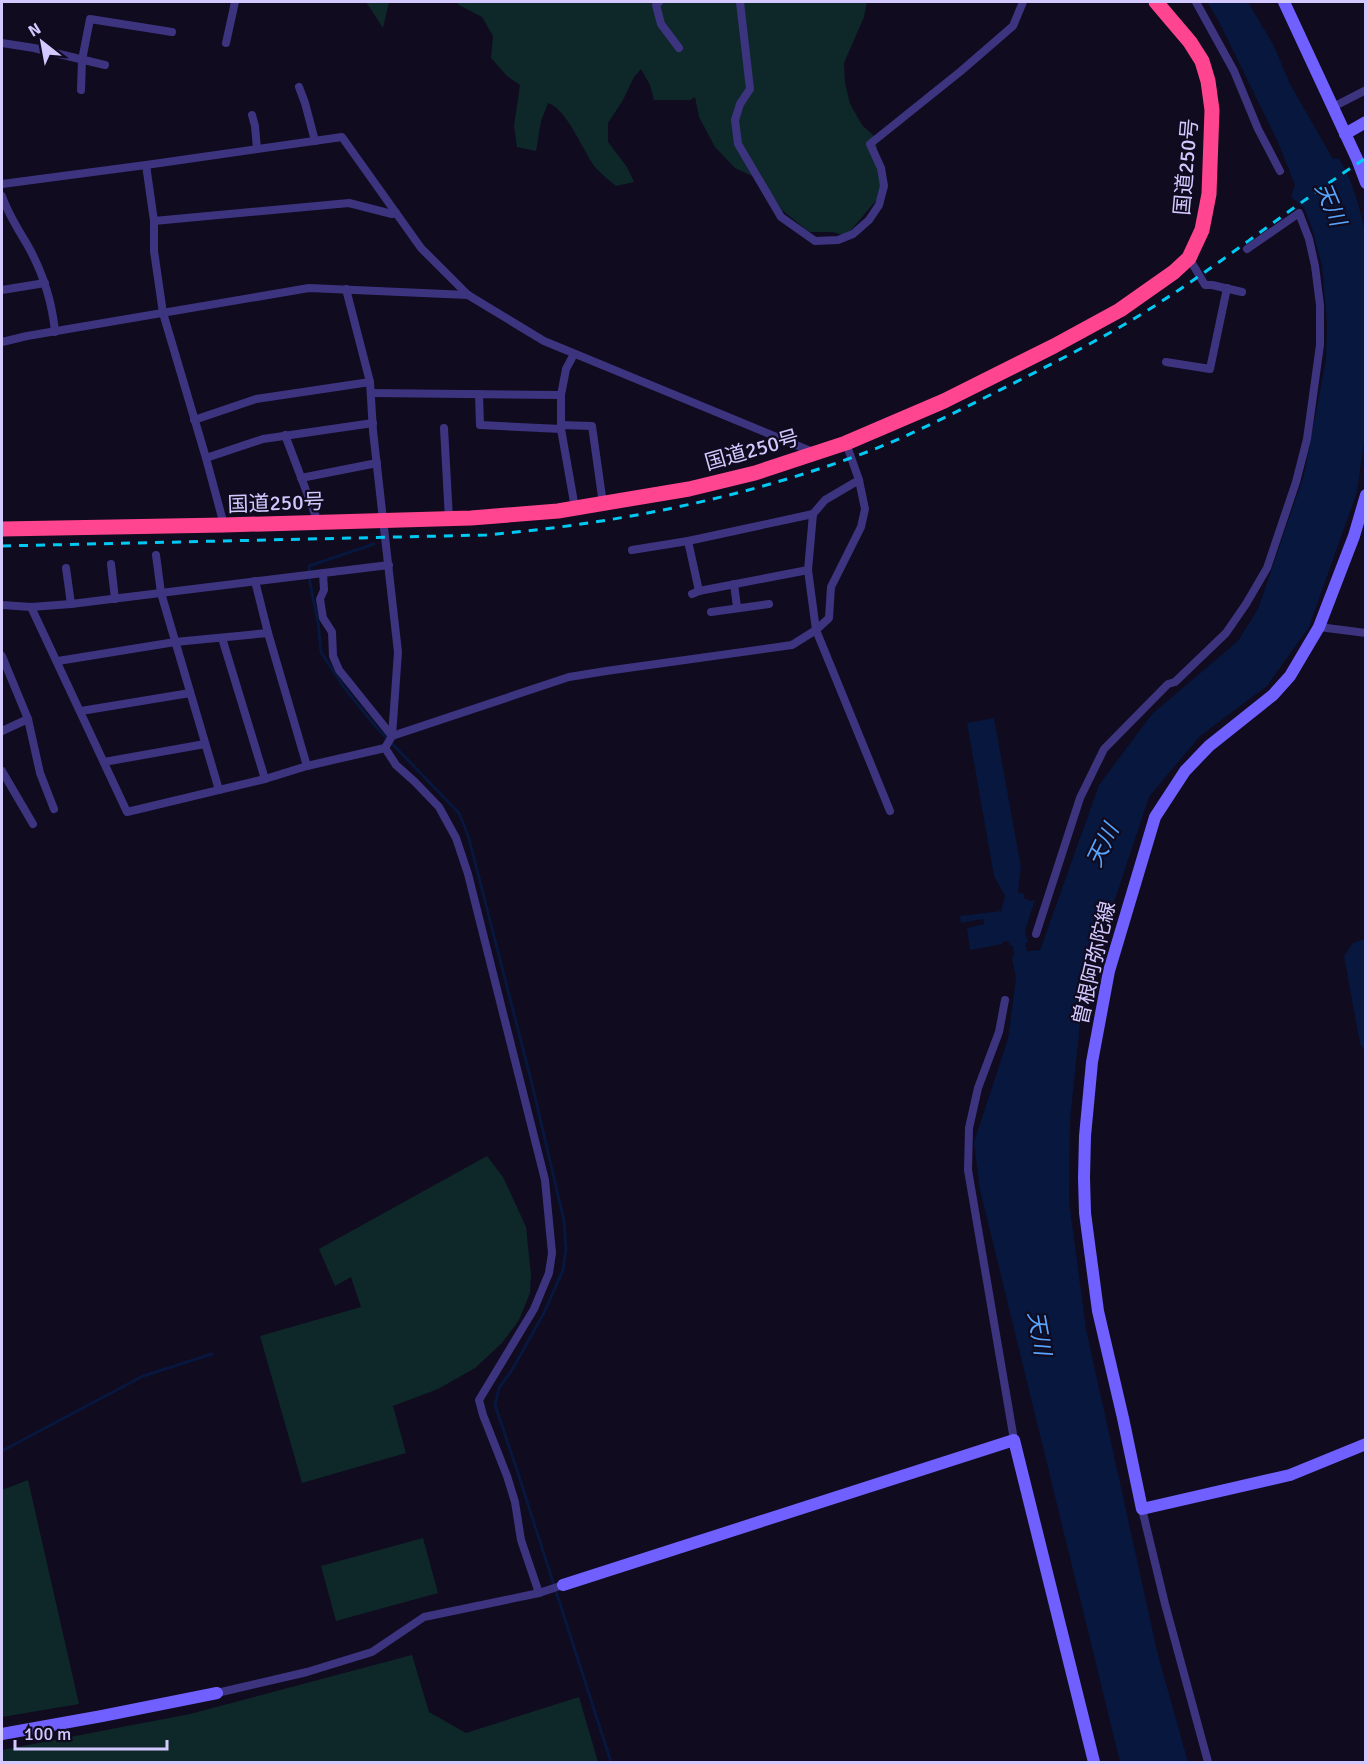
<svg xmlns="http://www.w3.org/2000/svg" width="1367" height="1764" font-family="Signika,'Noto Sans JP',sans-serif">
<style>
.green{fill:#0e2829}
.water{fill:#07173d}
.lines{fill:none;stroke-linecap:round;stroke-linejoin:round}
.stream{stroke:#07173d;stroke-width:3}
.street{stroke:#3d3480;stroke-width:8}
.secondary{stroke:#7060ff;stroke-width:12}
.highway{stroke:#ff4490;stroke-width:15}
.rail{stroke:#00caf4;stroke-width:3;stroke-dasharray:9 8;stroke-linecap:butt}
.labels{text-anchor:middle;stroke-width:4.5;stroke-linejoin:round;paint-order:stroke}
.street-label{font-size:21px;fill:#d3c9ff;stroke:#100b1f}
.water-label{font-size:22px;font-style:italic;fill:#57a5ff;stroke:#100b1f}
</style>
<rect width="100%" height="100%" fill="#100b1f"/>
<g class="green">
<polygon points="366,2 389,2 383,28"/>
<path d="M 455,2 L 867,2 L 864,17 L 844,63 L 845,83 L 850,104 L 862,125 L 875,137 L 883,181 L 879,197 L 846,236 L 833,232 L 809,232 L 782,210 L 763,181 L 735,168 L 715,147 L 699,117 L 695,97 L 690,100 L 654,100 L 650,85 L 641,69 L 634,77 L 623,100 L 608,123 L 608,142 L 627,167 L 634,182 L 616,186 C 609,180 601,174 595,167 C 583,151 567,109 548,103 L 541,121 L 536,151 L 517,147 L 514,126 L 520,85 L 507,76 L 491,58 L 493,36 L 482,17 L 459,5 Z"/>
<polygon points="487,1156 503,1177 526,1227 531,1275 530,1293 519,1320 502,1343 475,1368 438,1389 393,1406 406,1453 302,1483 260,1336 361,1307 351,1277 335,1286 319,1249"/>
<polygon points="28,1480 79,1704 2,1717 2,1490"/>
<polygon points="423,1538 438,1593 336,1621 321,1566"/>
<polygon points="412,1655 429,1712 466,1733 579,1697 598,1762 2,1762 2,1750 190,1714"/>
</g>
<g class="water">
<path d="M 1207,2 L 1248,2 L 1274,46 L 1290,84 L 1333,159 L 1339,158 C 1354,184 1360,208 1366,237 L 1366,428 L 1357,492 L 1309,627 L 1267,686 L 1200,736 L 1149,797 L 1103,936 L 1080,1024 L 1070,1120 L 1069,1201 L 1086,1329 L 1158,1655 L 1188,1762 L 1120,1762 L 980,1190 L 974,1142 L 1008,1039 L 1016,978 L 1012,959 L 1014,953 L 1012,945 L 1010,945 L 1008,941 L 1003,942 L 1002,944 L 970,950 L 967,928 L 984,924 L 983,919 L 961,923 L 960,916 L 1001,911 L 1005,896 L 994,876 L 967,723 L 994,718 L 1021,867 L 1018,892 L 1024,894 L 1024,898 L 1030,901 L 1035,900 L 1025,931 L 1028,942 L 1025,944 L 1027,951 L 1040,950 L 1099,785 L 1152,714 L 1238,641 L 1258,609 L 1304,475 L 1326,359 L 1327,323 L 1322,266 L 1312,229 L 1304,208 L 1291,197 L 1295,185 L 1277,140 L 1217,18 Z"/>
<polygon points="1365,939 1366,1047 1363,1049 1360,1044 1344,956 1353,943"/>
</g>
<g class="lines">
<g class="stream">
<polyline points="374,544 309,566 310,583 318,622 321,652 343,686 376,727 459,813 468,835 532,1084 564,1221 566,1248 563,1270 544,1313 512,1370 499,1388 495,1405 515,1464 611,1762"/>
<polyline points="2,1451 143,1376 212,1354"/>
</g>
<g class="street">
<polyline points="659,2 656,5 661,24 679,48"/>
<polyline points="740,2 750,89 740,104 735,120 738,144 781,217 815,241 838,240 853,234 869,220 879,205 884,186 881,168 870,144 961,71 1013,26 1023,2"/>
<polyline points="1196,2 1234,71 1258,129 1280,171"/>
<polyline points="2,43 34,48 105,65"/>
<polyline points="226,43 235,2"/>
<polyline points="299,87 305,103 315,141"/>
<polyline points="81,90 82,60 90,19 172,32"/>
<polyline points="1333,107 1366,90"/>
<polyline points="252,115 255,126 257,149"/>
<polyline points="146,165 154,221 154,251 163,313 206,458 224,525"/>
<polyline points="2,184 146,165 342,137 421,248 468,295 544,341 813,452"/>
<path d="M 2,196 C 8,214 18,229 28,246 C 43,273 52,301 55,332"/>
<polyline points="154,221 349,203 392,214 396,213"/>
<polyline points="1189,258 1205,285 1212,285 1242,292"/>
<polyline points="346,289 370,382 373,431 398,652 392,736 385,748"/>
<polyline points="2,290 45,283"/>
<polyline points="2,342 27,336 309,288 468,295"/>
<polyline points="1166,362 1210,369 1227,288"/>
<polyline points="371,393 561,395 566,369 574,354"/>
<polyline points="479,394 480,425 561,429"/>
<polyline points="561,395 561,429 575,508"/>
<polyline points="194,420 256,399 370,382"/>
<polyline points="561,425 592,426 603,504"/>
<polyline points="444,428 449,519"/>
<polyline points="285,435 318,522"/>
<polyline points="846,443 859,480 865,509 861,527 831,587 829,618 816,630 890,811"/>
<polyline points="206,458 263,439 373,423"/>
<polyline points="301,478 377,463"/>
<polyline points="688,541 699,591"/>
<polyline points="632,550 688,541 813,514"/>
<polyline points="156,555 161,593 219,790"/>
<polyline points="111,564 115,599"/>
<polyline points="66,568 71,604"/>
<polyline points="323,573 324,590 320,599 323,618 332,632 333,656 339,670 392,736"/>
<polyline points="255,581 268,633 307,766"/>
<polyline points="734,584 737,607"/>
<polyline points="692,594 699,591 808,570"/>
<polyline points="2,605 31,607 71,604 389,565"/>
<polyline points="31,607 127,812 265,779 307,766 385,748"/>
<polyline points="711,612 769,604"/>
<polyline points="1319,627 1366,633"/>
<polyline points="222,638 265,779"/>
<polyline points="2,656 28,719 40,773 54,809"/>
<polyline points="58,661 175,642 268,633"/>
<polyline points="81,711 190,693"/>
<polyline points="2,731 28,719"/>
<polyline points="392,736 569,677 606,671 792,645 816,630 808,570 813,514 825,500 859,480"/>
<polyline points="385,748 396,765 415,782 439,807 456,838 468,874 545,1180 552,1253 549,1273 534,1309 479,1400 483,1415 507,1476 515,1502 521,1540 539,1593"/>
<polyline points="104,762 205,744"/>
<polyline points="2,771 33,824"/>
<polyline points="1036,934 1080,798 1104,749 1168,684 1175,682 1226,633 1246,604 1267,568 1296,482 1307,439 1320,345 1320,305 1315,266 1309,239 1299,213 1247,249"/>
<polyline points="1005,1000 999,1032 978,1088 969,1128 968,1170 1014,1440"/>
<polyline points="1142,1509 1165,1604 1208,1762"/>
<polyline points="217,1693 307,1672 372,1652 424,1617 539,1593 563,1585"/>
</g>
<g class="secondary">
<polyline points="1284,2 1357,159 1366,183"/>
<polyline points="1345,134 1366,122"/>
<polyline points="1366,495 1354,536 1319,627 1290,676 1273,695 1209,746 1185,771 1155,817 1109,971 1092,1062 1085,1136 1084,1178 1085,1213 1098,1311 1123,1418 1142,1509 1290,1475 1366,1444"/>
<polyline points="563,1585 1014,1440 1094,1762"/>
<polyline points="2,1734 102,1716 217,1693"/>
</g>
<polyline class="highway" points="2,529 224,525 471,518 558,511 689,489 755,473 846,443 944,401 1054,346 1120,310 1174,272 1189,258 1202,230 1209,194 1212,110 1208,81 1202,61 1190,42 1156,2"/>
<path class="rail" d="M 2,546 L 486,535 C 611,524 730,501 848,459 C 897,442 944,418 990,395 C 1034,373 1078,351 1120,327 C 1206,277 1283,212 1366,158"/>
</g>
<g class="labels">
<g class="street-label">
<text transform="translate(1186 167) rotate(-85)" y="7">国道250号</text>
<text transform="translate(752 450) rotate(-16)" y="7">国道250号</text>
<text transform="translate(276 503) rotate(-2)" y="7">国道250号</text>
<text transform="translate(1094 963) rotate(-77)" y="7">曽根阿弥陀線</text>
</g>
<g class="water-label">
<text transform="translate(1331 204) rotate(67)" y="8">天川</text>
<text transform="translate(1102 845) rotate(-64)" y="8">天川</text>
<text transform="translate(1040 1333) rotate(80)" y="8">天川</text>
</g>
</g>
<rect width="1367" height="1764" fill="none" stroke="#d3c9ff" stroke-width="6"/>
<g transform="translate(42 42) rotate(329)" stroke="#100b1f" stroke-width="4.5" paint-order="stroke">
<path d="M0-4.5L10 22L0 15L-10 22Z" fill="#d3c9ff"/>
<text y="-9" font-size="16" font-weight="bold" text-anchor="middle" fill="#d3c9ff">N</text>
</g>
<path d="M15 1740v9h152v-9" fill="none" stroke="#d3c9ff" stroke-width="3"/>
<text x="24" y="1740" font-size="18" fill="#d3c9ff" stroke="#100b1f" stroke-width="4.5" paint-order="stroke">100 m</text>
</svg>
